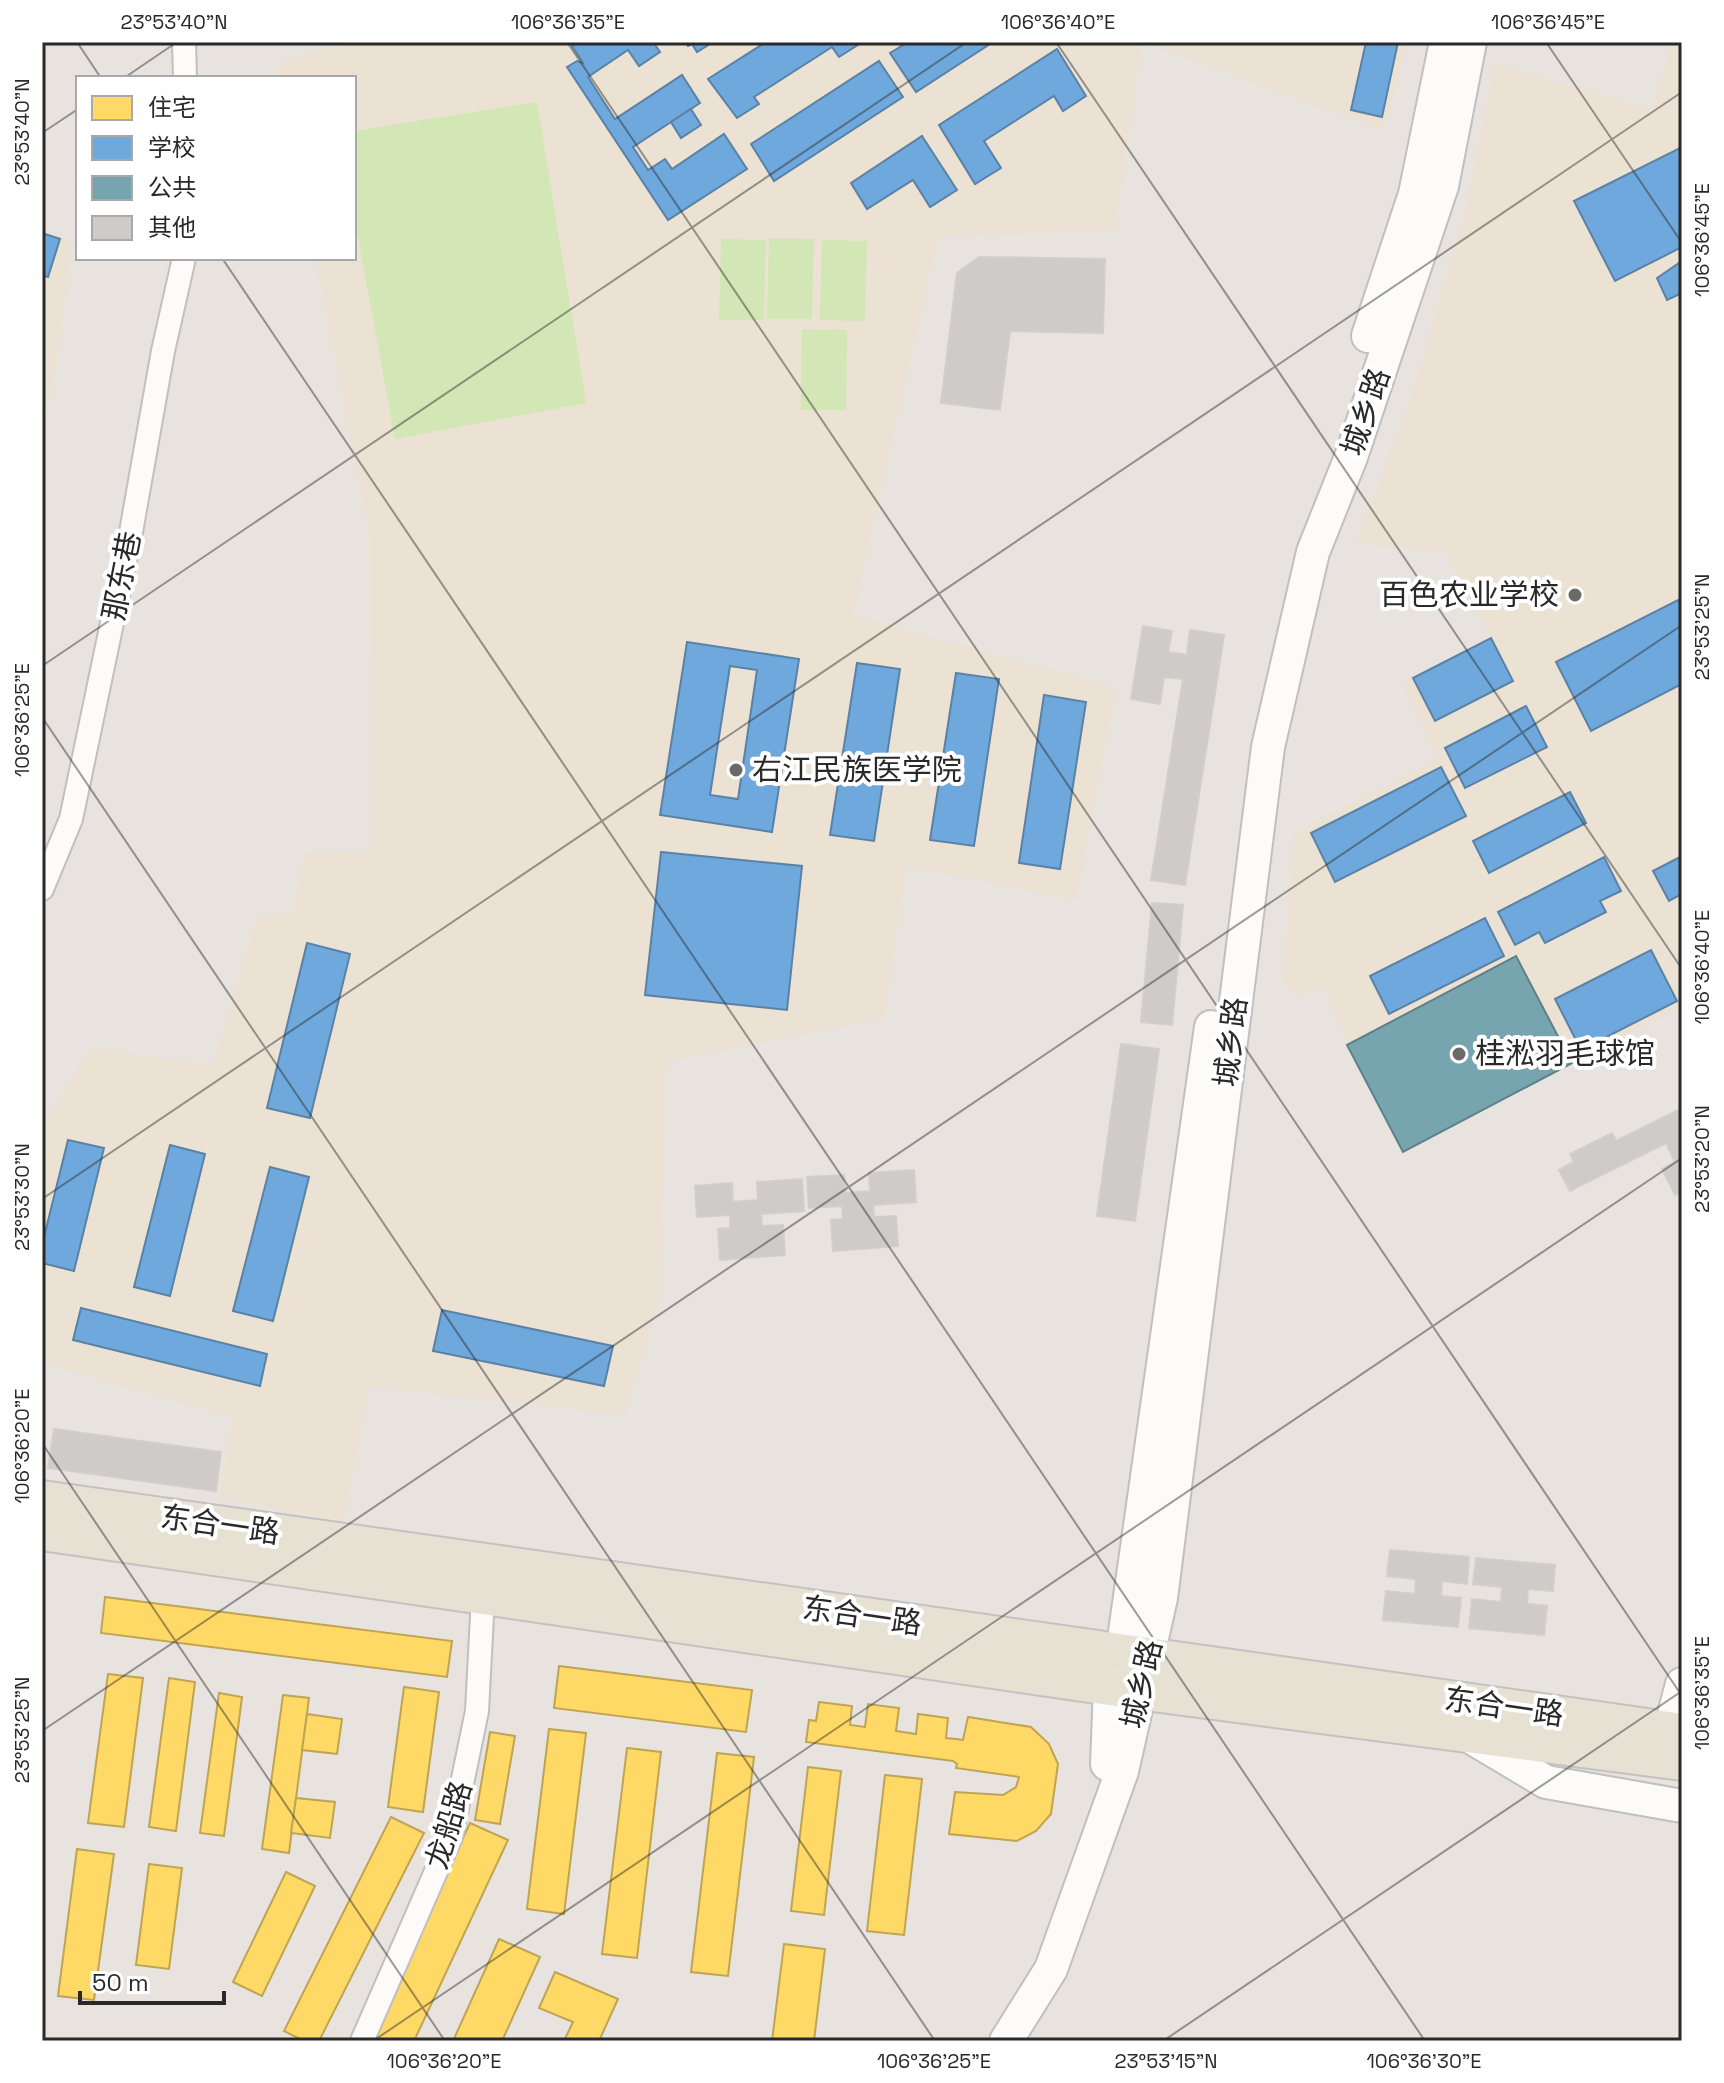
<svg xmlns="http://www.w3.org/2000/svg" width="1724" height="2083" font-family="'Space Grotesk','Noto Sans SC',sans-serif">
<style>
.education{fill:#ebe2d3}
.pitch{fill:#d3e6b5}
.homes{fill:#ffd966;stroke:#bfa454;stroke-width:2}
.schools{fill:#6fa8dc;stroke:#5a82a6;stroke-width:2;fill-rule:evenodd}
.public{fill:#76a5af;stroke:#5f8087;stroke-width:2}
.building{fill:#cecbc8;stroke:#d2cfcb;stroke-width:2}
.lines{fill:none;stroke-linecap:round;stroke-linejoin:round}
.street-casing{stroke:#c1bfc0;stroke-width:26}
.secondary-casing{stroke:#c1bfc0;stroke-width:36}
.primary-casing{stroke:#c4c2c0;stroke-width:40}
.street{stroke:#fcfbfa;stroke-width:22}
.secondary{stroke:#fcfbfa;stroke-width:32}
.primary{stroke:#e6e1d3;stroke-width:36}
.ticks{fill:none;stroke:#292929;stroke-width:2;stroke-opacity:0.45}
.poi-dot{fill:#6c6a68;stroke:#fff;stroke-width:3}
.labels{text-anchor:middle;stroke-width:8;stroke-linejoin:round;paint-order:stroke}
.street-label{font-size:30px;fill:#292929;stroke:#fff}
.poi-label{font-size:30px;fill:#292929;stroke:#fff;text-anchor:start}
.neatline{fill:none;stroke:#292929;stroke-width:3}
.ticks-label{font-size:20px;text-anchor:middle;fill:#292929}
</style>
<rect width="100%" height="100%" fill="#e8e3de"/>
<g class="education">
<polygon points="352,42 1143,42 1115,230 939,236 853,616 1117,688 1076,900 907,865 885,1018 667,1061 659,1303 625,1415 370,1386 345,1521 220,1498 232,1417 42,1362 42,1126 91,1048 212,1065 257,917 293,912 304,854 372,851 370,540 315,258 354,258 354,78 280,78 277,62"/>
<polygon points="1144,42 1408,42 1384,131"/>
<polygon points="1671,42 1682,42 1682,1007 1572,1063 1516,956 1347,1045 1324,987 1296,996 1282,982 1294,834 1437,759 1402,683 1491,638 1445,552 1355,543 1406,411 1464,217 1494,63 1652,110"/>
<polygon points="42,231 73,242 56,370 42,438"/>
</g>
<g class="pitch">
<polygon points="537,102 586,403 395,439 354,215 354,131"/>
<polygon points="769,238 814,239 812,319 767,319"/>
<polygon points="721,239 766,240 764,320 719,320"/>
<polygon points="822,240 867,241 865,321 820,320"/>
<polygon points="802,329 847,330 846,410 801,410"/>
</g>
<g class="homes">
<polygon points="105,1597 452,1641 447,1677 101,1633"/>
<polygon points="559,1666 752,1690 746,1732 554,1708"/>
<polygon points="108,1674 143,1678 124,1827 88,1823"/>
<polygon points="169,1678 195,1682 176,1831 149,1827"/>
<polygon points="404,1687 439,1692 423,1812 388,1807"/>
<polygon points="219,1693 242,1697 224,1836 200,1833"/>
<polygon points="283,1695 309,1698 289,1853 262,1849"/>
<polygon points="819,1702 852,1706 850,1725 865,1727 868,1704 899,1708 896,1731 916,1734 918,1714 948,1718 946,1738 956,1739 963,1740 968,1717 1031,1727 1049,1744 1058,1764 1051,1814 1036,1831 1017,1841 949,1834 955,1792 1003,1795 1016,1787 1019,1777 956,1768 957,1764 953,1761 806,1742 809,1720 816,1721"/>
<polygon points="307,1714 342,1719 337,1754 302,1750"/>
<polygon points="549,1729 586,1733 564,1914 527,1909"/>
<polygon points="490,1732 515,1736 500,1824 475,1820"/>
<polygon points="627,1748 661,1752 637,1958 602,1954"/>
<polygon points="717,1753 754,1757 728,1976 691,1972"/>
<polygon points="808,1767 841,1771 824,1915 791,1911"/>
<polygon points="885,1775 922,1779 904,1935 867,1931"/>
<polygon points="296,1798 335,1802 330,1838 291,1833"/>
<polygon points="391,1817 424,1833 319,2041 304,2041 284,2031"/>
<polygon points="470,1823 508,1840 414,2041 368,2041"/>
<polygon points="77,1849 114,1854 94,2000 58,1996"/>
<polygon points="149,1864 182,1868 169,1969 136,1965"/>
<polygon points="286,1872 315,1886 262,1996 233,1982"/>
<polygon points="499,1939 540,1957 502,2041 453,2041"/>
<polygon points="784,1944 825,1949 814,2041 772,2041"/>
<polygon points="555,1972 618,1999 599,2041 564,2041 573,2022 539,2008"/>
</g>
<g class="schools">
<polygon points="579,42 653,42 660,52 639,66 628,50 588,77 615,119 682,75 700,103 633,147 648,170 665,159 672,169 724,134 747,169 668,220 567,67 577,61 583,63 572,46"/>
<polygon points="685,42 713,42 697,52 692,44 688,46"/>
<polygon points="766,42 861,42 861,43 839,57 832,47 754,97 759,104 737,118 708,79"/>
<polygon points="908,42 993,42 916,92 890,53"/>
<polygon points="1366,42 1398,42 1382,117 1351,110"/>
<polygon points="1057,49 1086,96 1063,111 1054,96 984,141 1001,168 975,184 939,125"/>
<polygon points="879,61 903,97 774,181 751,144"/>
<polygon points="691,109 701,125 681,138 671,122"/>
<polygon points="922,136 957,190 930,207 913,180 867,209 851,183"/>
<polygon points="1682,147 1682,247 1615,281 1574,201"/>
<polygon points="42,233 60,239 48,277 42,275"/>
<polygon points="1682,261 1682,293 1667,300 1657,278"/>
<polygon points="1678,600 1682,608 1682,684 1591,731 1556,662"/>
<polygon points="1491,638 1513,681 1435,721 1413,678"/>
<path d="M 687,642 L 799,659 L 772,832 L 660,815 ZM 730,666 L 757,670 L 738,799 L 710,795 Z"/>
<polygon points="857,663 900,669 874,841 830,835"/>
<polygon points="956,673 999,679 974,846 930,840"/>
<polygon points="1044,695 1086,702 1060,869 1019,863"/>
<polygon points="1526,706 1547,747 1465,788 1445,748"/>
<polygon points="1441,767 1466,816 1335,882 1311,833"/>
<polygon points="1570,792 1586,823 1489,873 1473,841"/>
<polygon points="661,852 802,866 787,1010 645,995"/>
<polygon points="1682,856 1682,894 1669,901 1653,871"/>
<polygon points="1604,857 1621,891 1600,901 1606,912 1545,943 1539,932 1515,945 1498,912"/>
<polygon points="1485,918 1504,956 1389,1014 1370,976"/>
<polygon points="307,943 350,954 310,1118 267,1108"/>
<polygon points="1651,950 1677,1001 1581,1050 1555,999"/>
<polygon points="68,1140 104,1148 74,1271 42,1263 42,1245"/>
<polygon points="170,1145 205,1154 170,1296 134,1287"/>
<polygon points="270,1167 309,1177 273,1321 233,1311"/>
<polygon points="81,1308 267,1354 260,1386 73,1340"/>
<polygon points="442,1310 613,1346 604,1386 433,1351"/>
</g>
<polygon class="public" points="1516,956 1572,1063 1403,1152 1347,1045"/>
<g class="building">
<polygon points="979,257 1105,259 1103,333 1010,331 1000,410 941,403 957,273"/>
<polygon points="1143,626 1172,631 1168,652 1187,655 1190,630 1224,635 1185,885 1151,880 1183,679 1164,677 1160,704 1131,699"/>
<polygon points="1152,903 1183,905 1172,1025 1141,1022"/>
<polygon points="1121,1044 1159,1049 1135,1221 1097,1216"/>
<polygon points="1682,1108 1682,1192 1675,1195 1662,1169 1675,1162 1666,1143 1570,1191 1559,1170 1574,1162 1570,1154 1612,1133 1616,1141"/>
<polygon points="914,1170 916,1202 873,1205 874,1217 896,1216 898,1246 833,1251 831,1220 843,1219 842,1206 809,1208 807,1177 844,1175 845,1193 870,1191 869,1173"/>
<polygon points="802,1179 804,1211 761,1214 762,1226 783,1225 785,1255 720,1260 718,1229 730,1228 730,1215 697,1217 695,1186 732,1183 733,1202 758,1200 757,1182"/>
<polygon points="54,1429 221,1452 216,1491 48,1468"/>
<polygon points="1390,1550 1469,1557 1467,1584 1442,1581 1441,1596 1461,1598 1458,1627 1383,1620 1386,1591 1415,1594 1416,1579 1387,1576"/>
<polygon points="1476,1558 1555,1565 1553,1591 1528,1589 1527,1604 1547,1606 1544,1635 1469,1628 1472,1599 1501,1602 1502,1587 1473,1584"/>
</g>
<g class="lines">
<defs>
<g id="street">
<polyline points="184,42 185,78"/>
<polyline points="42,889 71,819 131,532 163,351 184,258"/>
<polyline points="362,2041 451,1837 477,1711 483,1596"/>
</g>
<g id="secondary">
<polyline points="1368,336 1415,194 1446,42"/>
<polyline points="1670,1730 1682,1684"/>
<polyline points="1469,1736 1546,1782 1682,1806"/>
<polyline points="1107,1764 1110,1687 1122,1653 1211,1027"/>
<polyline points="1006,2041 1051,1969 1122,1771 1161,1598 1268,747 1313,552 1351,457 1442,186 1470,42"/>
</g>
<g id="primary">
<polyline points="42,1499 1682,1732"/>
<polyline points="42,1532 1138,1691 1682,1762"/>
</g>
</defs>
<use href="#street" class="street-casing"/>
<use href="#secondary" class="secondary-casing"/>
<use href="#primary" class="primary-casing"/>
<use href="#street" class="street"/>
<use href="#secondary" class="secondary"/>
<use href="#primary" class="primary"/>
</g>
<path class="ticks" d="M 77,42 L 101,78M 567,42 L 1682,1696M 1056,42 L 1682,969M 1546,42 L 1682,243M 124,78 L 177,42M 42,133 L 78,109M 222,258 L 1425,2041M 42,666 L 967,42M 42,717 L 935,2041M 42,1199 L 1682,92M 42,1443 L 445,2041M 42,1731 L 1682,625M 373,2041 L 1682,1158M 1163,2041 L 1682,1691"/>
<g class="poi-dot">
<circle cx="1575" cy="595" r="8"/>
<circle cx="736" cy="770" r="8"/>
<circle cx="1459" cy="1054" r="8"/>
</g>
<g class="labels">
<g class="street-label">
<text transform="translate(1366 412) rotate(-71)" y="10">城乡路</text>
<text transform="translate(122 576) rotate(-79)" y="10">那东巷</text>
<text transform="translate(1231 1042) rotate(-83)" y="10">城乡路</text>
<text transform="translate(220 1525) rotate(8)" y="10">东合一路</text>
<text transform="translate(862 1616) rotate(8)" y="10">东合一路</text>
<text transform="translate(1142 1684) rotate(-77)" y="10">城乡路</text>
<text transform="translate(1504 1707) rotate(8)" y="10">东合一路</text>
<text transform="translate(449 1825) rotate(-73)" y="10">龙船路</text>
</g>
<g class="poi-label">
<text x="1559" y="605" text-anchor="end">百色农业学校</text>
<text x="752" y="780">右江民族医学院</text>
<text x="1475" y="1064">桂淞羽毛球馆</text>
</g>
</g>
<rect width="1724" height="2083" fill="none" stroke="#ffffff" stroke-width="88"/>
<rect x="76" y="76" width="280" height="184" fill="#ffffff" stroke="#a9a9a9" stroke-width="2"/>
<rect x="92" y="96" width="40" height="24" fill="#ffd966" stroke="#a9a9a9" stroke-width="2"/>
<text x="148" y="116" font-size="24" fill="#292929">住宅</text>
<rect x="92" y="136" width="40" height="24" fill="#6fa8dc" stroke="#a9a9a9" stroke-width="2"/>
<text x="148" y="156" font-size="24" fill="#292929">学校</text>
<rect x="92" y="176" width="40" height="24" fill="#76a5af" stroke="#a9a9a9" stroke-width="2"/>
<text x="148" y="196" font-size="24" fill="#292929">公共</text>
<rect x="92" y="216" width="40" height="24" fill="#cecbc8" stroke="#a9a9a9" stroke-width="2"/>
<text x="148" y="236" font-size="24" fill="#292929">其他</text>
<path d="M80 1991v12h144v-12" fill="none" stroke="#292929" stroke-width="4"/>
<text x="92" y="1991" font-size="24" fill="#292929" stroke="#ffffff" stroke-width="6" paint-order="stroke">50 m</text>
<rect x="44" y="44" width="1636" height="1995" class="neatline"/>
<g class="ticks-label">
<text x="174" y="29">23°53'40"N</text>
<text x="568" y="29">106°36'35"E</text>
<text x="1058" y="29">106°36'40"E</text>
<text x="1548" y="29">106°36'45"E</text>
<text transform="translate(22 132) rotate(-90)" y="7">23°53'40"N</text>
<text transform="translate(1702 240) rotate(-90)" y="7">106°36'45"E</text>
<text transform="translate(1702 627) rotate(-90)" y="7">23°53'25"N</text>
<text transform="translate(22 720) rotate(-90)" y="7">106°36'25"E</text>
<text transform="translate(1702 967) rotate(-90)" y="7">106°36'40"E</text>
<text transform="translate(1702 1159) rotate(-90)" y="7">23°53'20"N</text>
<text transform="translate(22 1197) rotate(-90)" y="7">23°53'30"N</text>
<text transform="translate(22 1446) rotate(-90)" y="7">106°36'20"E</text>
<text transform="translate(1702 1693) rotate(-90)" y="7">106°36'35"E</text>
<text transform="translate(22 1730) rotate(-90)" y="7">23°53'25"N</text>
<text x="444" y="2068">106°36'20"E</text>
<text x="934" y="2068">106°36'25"E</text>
<text x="1166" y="2068">23°53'15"N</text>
<text x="1424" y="2068">106°36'30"E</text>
</g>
</svg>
